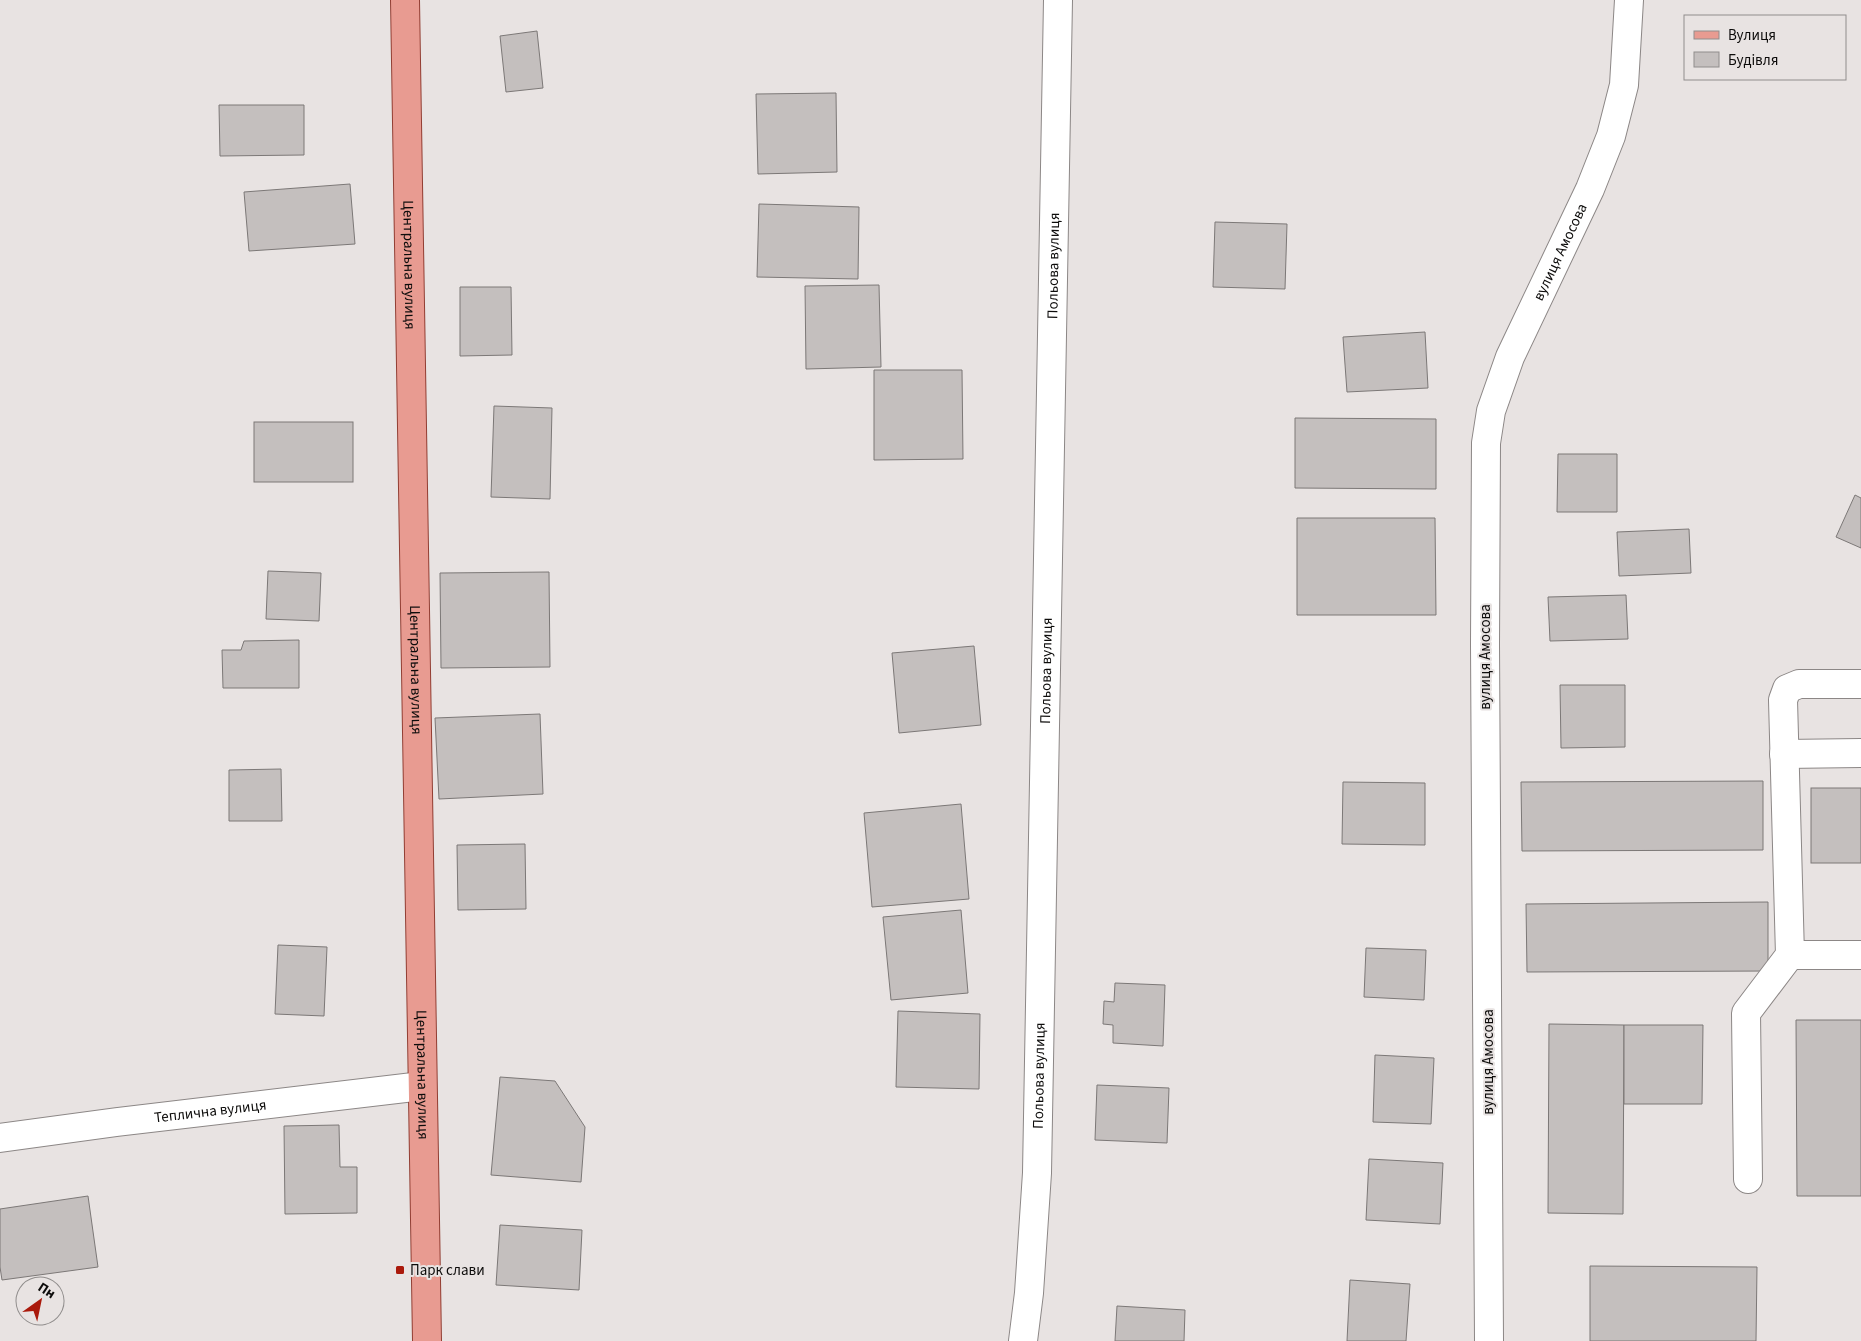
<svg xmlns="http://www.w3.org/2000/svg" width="1861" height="1341" font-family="'Source Sans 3',sans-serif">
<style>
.building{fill:#c4bfbe;stroke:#7c7877}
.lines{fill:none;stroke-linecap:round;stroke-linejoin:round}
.minor-casing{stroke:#8c8786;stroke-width:30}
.major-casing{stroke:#923e33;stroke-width:30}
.minor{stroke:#fff;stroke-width:28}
.major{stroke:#e89b91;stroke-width:28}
.poi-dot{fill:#aa190b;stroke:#e8e3e2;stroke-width:2}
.labels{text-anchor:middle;stroke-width:4;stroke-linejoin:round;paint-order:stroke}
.street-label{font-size:15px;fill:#0d0c0b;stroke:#e8e3e2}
.poi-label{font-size:15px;fill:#0d0c0b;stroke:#e8e3e2;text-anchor:start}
</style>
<rect width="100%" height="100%" fill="#e8e3e2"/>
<g class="building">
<polygon points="537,31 543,88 506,92 500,36"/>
<polygon points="836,93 837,172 758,174 756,94"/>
<polygon points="219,105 304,105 304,155 220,156"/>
<polygon points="350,184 355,244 249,251 244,192"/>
<polygon points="759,204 859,207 858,279 757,277"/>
<polygon points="1215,222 1287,224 1285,289 1213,287"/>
<polygon points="879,285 881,367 806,369 805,286"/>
<polygon points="460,287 511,287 512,355 460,356"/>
<polygon points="1425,332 1428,388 1347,392 1343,337"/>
<polygon points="874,370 962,370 963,459 874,460"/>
<polygon points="494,406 552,408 550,499 491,497"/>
<polygon points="1295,418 1436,419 1436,489 1295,488"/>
<rect x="254" y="422" width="99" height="60"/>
<polygon points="1558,454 1617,454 1617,512 1557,512"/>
<polygon points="1855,495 1861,498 1861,548 1836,537"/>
<polygon points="1297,518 1435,518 1436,615 1297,615"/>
<polygon points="1689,529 1691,573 1619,576 1617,532"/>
<polygon points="268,571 321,573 319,621 266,619"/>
<polygon points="549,572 550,667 441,668 440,573"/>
<polygon points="1626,595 1628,639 1550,641 1548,597"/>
<polygon points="299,640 299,688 223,688 222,650 241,650 244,641"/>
<polygon points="974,646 981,725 899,733 892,653"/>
<polygon points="1560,685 1625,685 1625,747 1561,748"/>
<polygon points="540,714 543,794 439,799 435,718"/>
<polygon points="281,769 282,821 229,821 229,770"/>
<polygon points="1763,781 1763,850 1522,851 1521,782"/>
<polygon points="1343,782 1425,783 1425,845 1342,844"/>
<rect x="1811" y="788" width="50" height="75"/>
<polygon points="961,804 969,899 872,907 864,813"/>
<polygon points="525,844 526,909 458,910 457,845"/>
<polygon points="1768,902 1768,971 1527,972 1526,904"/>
<polygon points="961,910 968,993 891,1000 883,917"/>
<polygon points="278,945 327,947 324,1016 275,1014"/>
<polygon points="1366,948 1426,950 1424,1000 1364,997"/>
<polygon points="1115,983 1165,985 1163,1046 1113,1043 1113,1025 1103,1024 1104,1001 1114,1002"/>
<polygon points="898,1011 980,1014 979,1089 896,1087"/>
<polygon points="1796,1020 1861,1020 1861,1196 1797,1196"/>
<polygon points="1549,1024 1624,1025 1623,1214 1548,1213"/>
<polygon points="1624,1025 1703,1025 1702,1104 1624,1104"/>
<polygon points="1375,1055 1434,1058 1431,1124 1373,1122"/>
<polygon points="500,1077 555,1081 585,1127 581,1182 491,1175"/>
<polygon points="1097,1085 1169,1088 1167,1143 1095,1140"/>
<polygon points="339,1125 340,1167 357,1167 357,1213 285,1214 284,1126"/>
<polygon points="1369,1159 1443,1163 1440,1224 1366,1220"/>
<polygon points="88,1196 98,1267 2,1280 0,1267 0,1209"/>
<polygon points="500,1225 582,1230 579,1290 496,1285"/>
<polygon points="1590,1266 1757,1267 1756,1341 1590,1341"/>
<polygon points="1350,1280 1410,1284 1406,1341 1347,1341"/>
<polygon points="1117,1306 1185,1310 1184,1341 1115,1341"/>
</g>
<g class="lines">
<defs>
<g id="minor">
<polyline points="1784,754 1861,753"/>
<polyline points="1790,955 1861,955"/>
<path id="s1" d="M 0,1138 L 117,1122 L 422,1086"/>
<polyline points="1748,1179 1746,1013 1790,955 1783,700 1787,689 1799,684 1861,684"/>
<path id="s2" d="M 1023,1341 L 1029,1293 L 1037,1173 L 1058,0"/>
<path id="s3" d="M 1489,1341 L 1485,645 L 1486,443 L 1491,411 L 1510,357 L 1590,189 L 1611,136 L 1624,85 L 1629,0"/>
</g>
<g id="major">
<path id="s4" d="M 405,0 L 427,1341"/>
</g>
</defs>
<use href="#minor" class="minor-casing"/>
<use href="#major" class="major-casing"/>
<use href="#minor" class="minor"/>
<use href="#major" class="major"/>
</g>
<rect class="poi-dot" x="395" y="1265" width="10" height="10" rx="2.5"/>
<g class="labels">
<g class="street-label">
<text dy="5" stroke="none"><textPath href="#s3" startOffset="1104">вулиця Амосова</textPath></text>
<text dy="5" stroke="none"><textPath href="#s4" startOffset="265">Центральна вулиця</textPath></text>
<text dy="5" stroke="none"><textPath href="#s2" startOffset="1076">Польова вулиця</textPath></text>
<text transform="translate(1485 657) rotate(-90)" y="5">вулиця Амосова</text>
<text dy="5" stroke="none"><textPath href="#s4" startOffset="670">Центральна вулиця</textPath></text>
<text dy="5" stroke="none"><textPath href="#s2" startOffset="671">Польова вулиця</textPath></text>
<text transform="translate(1488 1062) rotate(-90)" y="5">вулиця Амосова</text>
<text dy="5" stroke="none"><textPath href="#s4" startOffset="1075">Центральна вулиця</textPath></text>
<text dy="5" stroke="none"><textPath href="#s2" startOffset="266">Польова вулиця</textPath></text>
<text dy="5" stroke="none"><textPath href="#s1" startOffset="212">Теплична вулиця</textPath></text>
</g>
<g class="poi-label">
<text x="410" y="1275">Парк слави</text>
</g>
</g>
<rect x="1684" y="15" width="162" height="65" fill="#e8e3e2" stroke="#908d8c"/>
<rect x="1694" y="31" width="25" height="8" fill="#e89b91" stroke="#908d8c"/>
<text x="1728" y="40" font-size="15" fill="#0d0c0b">Вулиця</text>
<rect x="1694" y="52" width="25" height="15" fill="#c4bfbe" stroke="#908d8c"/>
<text x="1728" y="65" font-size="15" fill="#0d0c0b">Будівля</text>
<g transform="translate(40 1301) rotate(33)"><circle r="24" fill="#e8e3e2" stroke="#908d8c"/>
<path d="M0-4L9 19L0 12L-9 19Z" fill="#aa190b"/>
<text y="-8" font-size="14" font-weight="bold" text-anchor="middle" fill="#0d0c0b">Пн</text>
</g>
</svg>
